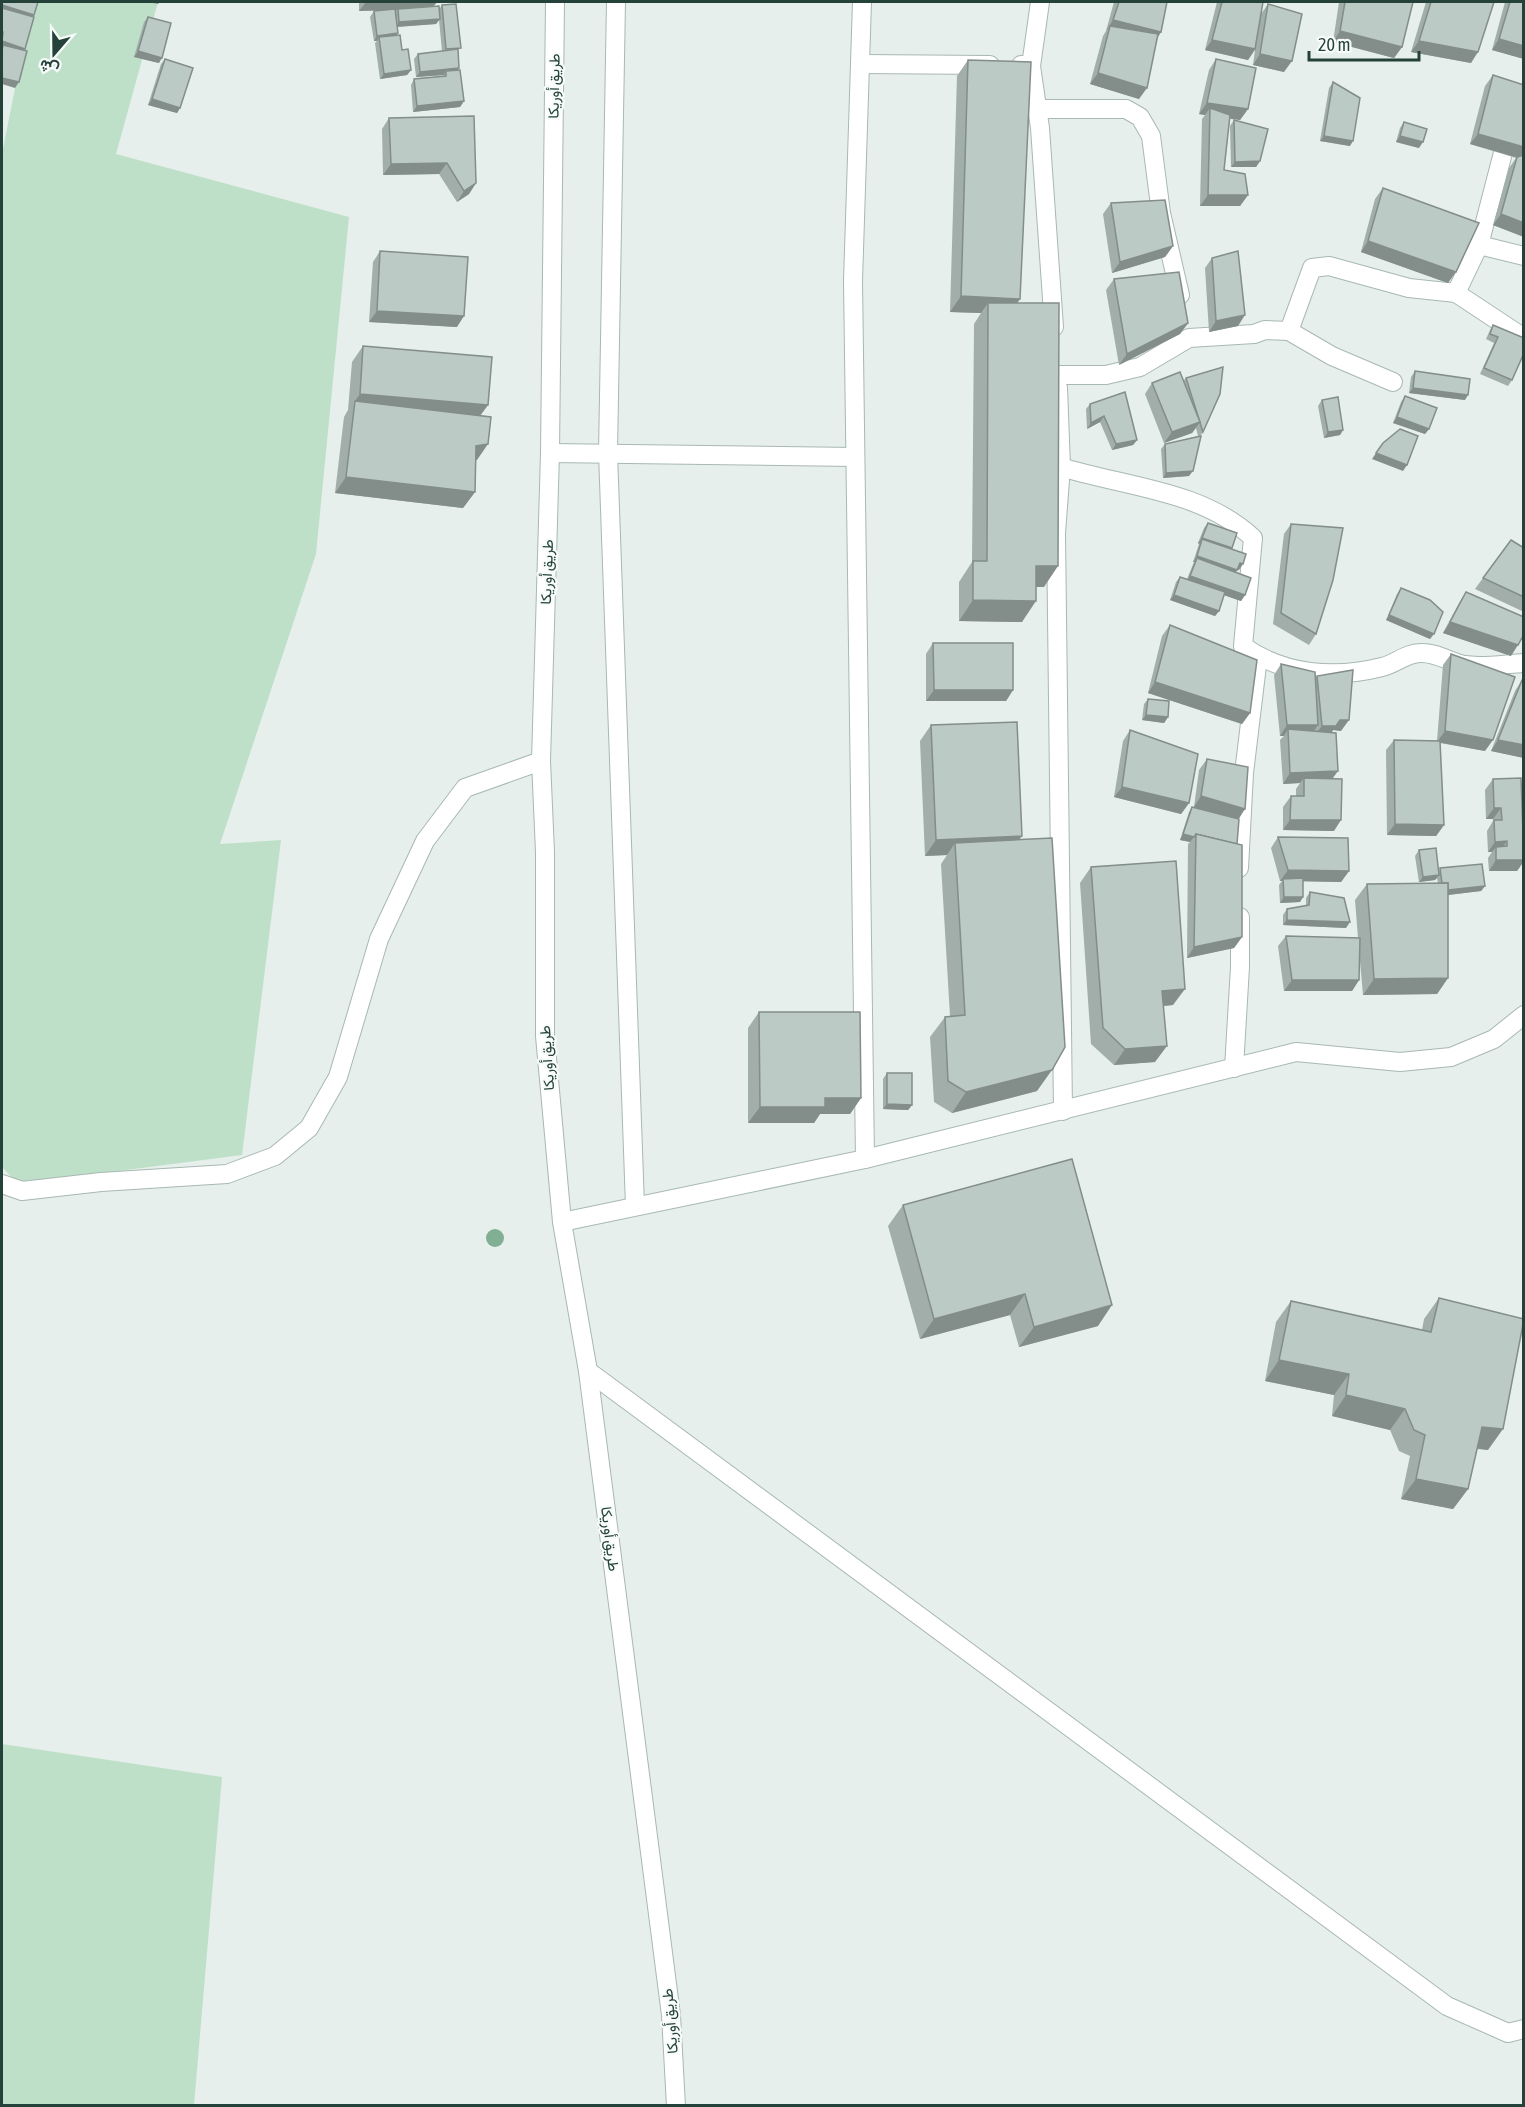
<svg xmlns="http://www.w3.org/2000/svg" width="1525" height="2107" font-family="'Asap Condensed',Vazirmatn,sans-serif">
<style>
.green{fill:#bfe0c8}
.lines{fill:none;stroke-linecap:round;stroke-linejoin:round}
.minor-casing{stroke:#a8b8b2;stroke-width:20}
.tertiary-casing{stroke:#a8b8b2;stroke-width:20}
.minor{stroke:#fff;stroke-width:18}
.tertiary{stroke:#fff;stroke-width:18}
.tree{fill:#80af93}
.wall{fill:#a1aea9}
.shaded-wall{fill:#838d89}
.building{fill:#bbcac4;stroke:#838d89;stroke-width:1.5}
.labels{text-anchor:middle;stroke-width:4.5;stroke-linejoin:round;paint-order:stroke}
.street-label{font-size:15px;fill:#24423a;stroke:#f7fbf9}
</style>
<rect width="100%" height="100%" fill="#e6efeb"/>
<g class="green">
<polygon points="32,2 158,2 116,154 349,217 316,554 220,844 281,840 242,1155 18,1184 2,1167 2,154"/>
<polygon points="2,1744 222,1777 194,2105 2,2105"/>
</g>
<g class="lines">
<defs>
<g id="minor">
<polyline points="616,2 608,453 635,1206"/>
<polyline points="862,2 853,281 865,1159"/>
<polyline points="860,64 990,65"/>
<polyline points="1021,65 1031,66 1040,2"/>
<polyline points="1031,66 1040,128 1054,327"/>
<polyline points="1037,109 1126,109 1140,117 1151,136 1161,213 1180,295"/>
<polyline points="1479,245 1505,145 1515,128 1524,125"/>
<polyline points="1456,293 1524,338"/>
<polyline points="1289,331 1332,356 1393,382"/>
<polyline points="1058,375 1106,375 1140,367 1189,338 1254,334 1265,330 1289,331 1312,268 1329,266 1409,288 1456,293 1479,245 1524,256"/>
<polyline points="1058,387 1061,467 1056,533 1063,1111"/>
<polyline points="550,453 855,457"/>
<path d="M 1061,467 C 1125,487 1202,490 1253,538 L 1243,646 C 1283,675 1335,679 1382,667 C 1395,664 1407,653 1420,653 C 1435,652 1450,662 1464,665 C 1483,668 1505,664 1524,663"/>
<polyline points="1239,868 1244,773 1258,657"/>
<polyline points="1234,1068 1240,967 1240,917"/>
<polyline points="2,1184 22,1191 101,1182 227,1174 275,1156 309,1128 338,1077 379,939 425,841 465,788 541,761"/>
<polyline points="562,1222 865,1159 1296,1052 1400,1062 1451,1057 1494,1039 1524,1015"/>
<polyline points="588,1371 1447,2006 1508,2033 1524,2029"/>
</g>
<polyline id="tertiary" points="555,2 550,453 541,761 545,852 545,1036 562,1222 588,1371 671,2015 676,2106"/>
</defs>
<use href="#minor" class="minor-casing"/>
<use href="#tertiary" class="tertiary-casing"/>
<use href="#minor" class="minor"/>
<use href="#tertiary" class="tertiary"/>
</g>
<circle class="tree" cx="495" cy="1238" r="9"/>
<g class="wall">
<polygon points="359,2 437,2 433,7 440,8 442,5 458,52 459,68 458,70 464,101 460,107 413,112 411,85 414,79 442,77 444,75 416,77 414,59 418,54 442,51 439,20 436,24 397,27 398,33 397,35 402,50 411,70 407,75 380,79 375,43 377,41 374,41 370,17 374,11 379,10 359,11"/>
<polygon points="1114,2 1167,2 1161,32 1158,37 1139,99 1090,84 1103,36 1106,31"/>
<polygon points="1217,2 1263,2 1261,14 1268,4 1284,72 1253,65 1255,50 1248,60 1205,50"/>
<polygon points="1339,2 1413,2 1402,47 1394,58 1333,42"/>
<polygon points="1426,2 1494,2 1471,63 1411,52"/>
<polygon points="1505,2 1524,2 1524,59 1492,50"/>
<polygon points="148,17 159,63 134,57 144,22"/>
<polygon points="165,59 180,108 177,113 148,105 161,64"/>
<polygon points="1216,59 1248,109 1240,120 1230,118 1224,170 1248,195 1240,206 1200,206 1202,119 1205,115 1199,114 1209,70"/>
<polygon points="968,60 1020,299 1017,303 1044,587 1036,587 1022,622 959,621 959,582 972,562 974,324 981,313 950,312 957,76"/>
<polygon points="1493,75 1524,85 1524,152 1521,156 1524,237 1493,225 1509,168 1516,158 1470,144 1485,86"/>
<polygon points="1333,82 1350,146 1320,141 1329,88"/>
<polygon points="389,118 476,183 469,194 457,202 439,174 383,175 382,129"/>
<polygon points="1234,120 1260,161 1256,167 1231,167 1230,126"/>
<polygon points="1404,122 1419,148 1396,142 1400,128"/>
<polygon points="1383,188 1448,283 1361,252 1375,199"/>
<polygon points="1111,203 1173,246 1165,257 1112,273 1103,214"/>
<polygon points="380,251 457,327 369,322 373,262"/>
<polygon points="1212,258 1238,326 1209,332 1205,268"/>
<polygon points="1114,279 1188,323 1180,334 1119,365 1106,290"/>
<polygon points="1493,325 1512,380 1508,386 1480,374 1494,343 1486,339 1490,330"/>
<polygon points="363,346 488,405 480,416 477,460 475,460 475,492 463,508 335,493 344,417 348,410 352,362"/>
<polygon points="1415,371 1465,400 1409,393 1411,377"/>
<polygon points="1186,378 1203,432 1200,436 1189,476 1163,478 1161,449 1165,444 1198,436 1196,428 1192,433 1164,443 1145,394 1152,383 1183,381"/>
<polygon points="1405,396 1429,429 1425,434 1393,423 1401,402"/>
<polygon points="1322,400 1343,430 1340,435 1324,438 1318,406"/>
<polygon points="1090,404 1137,440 1133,445 1112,450 1100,422 1087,429 1086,409"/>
<polygon points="1208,523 1232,548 1231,549 1239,570 1238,569 1236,572 1245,595 1241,601 1224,595 1219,611 1215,616 1170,600 1176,582 1180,577 1187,579 1194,562 1193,562 1199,544 1198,543 1204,528"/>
<polygon points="1291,524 1316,634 1309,645 1273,624 1284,534"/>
<polygon points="1524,548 1524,612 1475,589 1483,578"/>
<polygon points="1401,588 1430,639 1386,620 1397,594"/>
<polygon points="1466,592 1511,656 1443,633 1459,603"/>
<polygon points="1170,625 1250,713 1242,724 1148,693 1162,636"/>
<polygon points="933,643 1013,690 1006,701 926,701 926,654"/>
<polygon points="1451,654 1485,751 1440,743 1444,825 1436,836 1387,835 1386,750 1394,740 1437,741 1443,665"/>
<polygon points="1281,664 1315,678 1317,676 1341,731 1333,730 1332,732 1334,831 1283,830 1283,807 1291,796 1296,796 1296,789 1300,783 1283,784 1280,740 1284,736 1280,736 1274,675"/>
<polygon points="1522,680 1524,758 1491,751 1515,691"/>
<polygon points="1148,699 1168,717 1164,723 1142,720 1144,704"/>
<polygon points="931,725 1019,840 1037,1091 952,1113 934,1102 930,1037 945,1017 950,1016 941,864 947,855 925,856 920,741"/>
<polygon points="1130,730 1189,803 1181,814 1114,797 1123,741"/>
<polygon points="1207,759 1239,818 1237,844 1242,937 1234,948 1187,958 1188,844 1190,842 1180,840 1189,812 1192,807 1194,807 1199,770"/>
<polygon points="1493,779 1524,833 1524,861 1517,871 1489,871 1488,858 1492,852 1488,852 1487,831 1493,821 1493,819 1486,819 1485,790"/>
<polygon points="1278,837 1349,871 1341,882 1303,881 1303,897 1300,902 1280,903 1279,885 1282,881 1280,881 1271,848"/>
<polygon points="1419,850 1439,871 1440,868 1485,886 1481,891 1448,895 1448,978 1437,994 1363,995 1359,950 1359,980 1352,991 1284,991 1278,946 1286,936 1358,938 1355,900 1367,884 1438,883 1437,878 1435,880 1419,882 1415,856"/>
<polygon points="1091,867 1173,1005 1164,1006 1155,1062 1114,1065 1091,1044 1080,883"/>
<polygon points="1310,892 1346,928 1283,925 1283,915 1287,909 1306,906 1306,898"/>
<polygon points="759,1012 861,1098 850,1114 820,1114 814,1123 748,1123 748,1028"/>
<polygon points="887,1073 912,1105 908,1110 883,1109 883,1079"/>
<polygon points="903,1205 1098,1326 1019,1347 1010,1315 920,1339 888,1226"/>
<polygon points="1439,1298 1488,1450 1477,1449 1468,1489 1453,1509 1401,1499 1410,1456 1399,1451 1390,1430 1332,1416 1334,1395 1265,1381 1276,1322 1291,1301 1422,1330 1424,1319"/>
</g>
<g class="shaded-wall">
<polygon points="148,2 160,2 158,4"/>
<polygon points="366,2 437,2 431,9 359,11"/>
<polygon points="2,5 34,15 30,20 2,12"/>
<polygon points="440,19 436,24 395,27 399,22"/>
<polygon points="1113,20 1161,32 1154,43 1110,26 1106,31"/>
<polygon points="1340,31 1402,47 1394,58 1333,42"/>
<polygon points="398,33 394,38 379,37 377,41 374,41 377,36"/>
<polygon points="1499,39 1524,46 1524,59 1492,50"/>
<polygon points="1212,40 1255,49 1248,60 1205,50"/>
<polygon points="2,41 25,49 21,54 3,45 2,47"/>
<polygon points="1419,41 1478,52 1471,63 1411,52"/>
<polygon points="138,51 162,58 159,63 134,57"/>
<polygon points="1260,54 1292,61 1284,72 1253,65"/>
<polygon points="459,68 455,74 446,71 444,75 416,77 420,72"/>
<polygon points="411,70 407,75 380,79 384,74"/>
<polygon points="1098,73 1147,88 1139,99 1090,84"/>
<polygon points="2,78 19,82 15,88 2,84"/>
<polygon points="152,99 180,108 177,113 148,105"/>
<polygon points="464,101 460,107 413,112 417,106"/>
<polygon points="1207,103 1248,109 1240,120 1209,116 1210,108 1205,115 1199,114"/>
<polygon points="1478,134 1524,147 1524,152 1519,158 1470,144"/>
<polygon points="1324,136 1353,141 1350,146 1320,141"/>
<polygon points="1400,136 1423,142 1419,148 1396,142"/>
<polygon points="1260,161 1256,167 1231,167 1235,162"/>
<polygon points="447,163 439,174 383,175 391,164"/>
<polygon points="476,183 469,194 457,202 464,191"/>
<polygon points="1208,195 1248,195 1240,206 1200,206"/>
<polygon points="1501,214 1524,223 1524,237 1493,225"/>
<polygon points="1368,241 1456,272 1448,283 1361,252"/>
<polygon points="1173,246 1165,257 1112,273 1120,262"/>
<polygon points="961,296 1020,299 1009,315 988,303 981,313 950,312"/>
<polygon points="377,311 464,316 457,327 369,322"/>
<polygon points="1245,315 1238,326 1209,332 1216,321"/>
<polygon points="1188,323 1180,334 1119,365 1127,354"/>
<polygon points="1413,388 1468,395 1465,400 1409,393"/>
<polygon points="360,394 488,405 476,421 355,401"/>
<polygon points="1104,416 1100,422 1087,429 1091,423"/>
<polygon points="1397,417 1429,429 1425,434 1393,423"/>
<polygon points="1200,422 1192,433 1164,443 1172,432"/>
<polygon points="1343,430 1340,435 1324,438 1328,432"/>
<polygon points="1137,440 1133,445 1112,450 1116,444"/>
<polygon points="488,444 477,460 464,462 476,446"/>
<polygon points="1376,453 1407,465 1403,471 1372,459"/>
<polygon points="1193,471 1189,476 1163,478 1166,473"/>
<polygon points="346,477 475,492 463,508 335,493"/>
<polygon points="1202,538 1232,548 1228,553 1202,539 1199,544 1198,543"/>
<polygon points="1197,556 1237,570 1234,575 1197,558 1194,562 1193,562"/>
<polygon points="1240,563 1243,564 1239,570 1236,569"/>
<polygon points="1036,566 1058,566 1044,587 1022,587"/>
<polygon points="1190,576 1245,595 1241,601 1186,582"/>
<polygon points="1174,595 1219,611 1215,616 1170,600"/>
<polygon points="973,600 1036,601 1022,622 959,621"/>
<polygon points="1389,615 1434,634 1430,639 1386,620"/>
<polygon points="1450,622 1518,645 1511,656 1443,633"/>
<polygon points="1155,682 1250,713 1242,724 1148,693"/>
<polygon points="934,690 1013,690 1006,701 926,701"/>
<polygon points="1146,715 1168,717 1164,723 1142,720"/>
<polygon points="1340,720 1349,720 1341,731 1333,730 1329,737 1314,736 1322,726"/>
<polygon points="1287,725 1318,725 1310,736 1288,729 1284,736 1280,736"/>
<polygon points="1445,731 1493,740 1485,751 1437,742"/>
<polygon points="1498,740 1524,745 1524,758 1491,751"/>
<polygon points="1338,771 1330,782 1304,778 1300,783 1283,784 1290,773"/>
<polygon points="1122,787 1189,803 1181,814 1114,797"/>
<polygon points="1201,796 1245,809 1238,820 1194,807"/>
<polygon points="1494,808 1501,808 1493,819 1486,819"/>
<polygon points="1290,820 1341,820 1334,831 1283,830"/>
<polygon points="1395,824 1444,825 1436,836 1387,835"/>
<polygon points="1183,834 1194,837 1190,842 1180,840"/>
<polygon points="1022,836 1010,852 955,843 947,855 925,856 936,840"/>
<polygon points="1507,841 1499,852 1496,847 1492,852 1488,852 1495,842"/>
<polygon points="1496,860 1524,860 1524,861 1517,871 1489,871"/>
<polygon points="1288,870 1349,871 1341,882 1283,881 1283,879 1282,881 1280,881"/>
<polygon points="1439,875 1435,880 1419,882 1423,877"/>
<polygon points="1485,886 1481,891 1439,896 1443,890"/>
<polygon points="1284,897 1303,897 1300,902 1280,903"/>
<polygon points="1287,920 1350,922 1346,928 1283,925"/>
<polygon points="1242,937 1234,948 1187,958 1194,947"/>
<polygon points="1448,978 1437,994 1363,995 1374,979"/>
<polygon points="1292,980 1359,980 1352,991 1284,991"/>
<polygon points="1185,989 1173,1005 1151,1007 1162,991"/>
<polygon points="1167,1046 1155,1062 1114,1065 1125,1049"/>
<polygon points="1052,1070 1037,1091 952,1113 966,1092"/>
<polygon points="825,1098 861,1098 850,1114 820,1114 814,1123 748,1123 760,1107"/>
<polygon points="887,1104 912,1105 908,1110 883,1109"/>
<polygon points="1025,1294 1010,1315 920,1339 934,1319"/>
<polygon points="1112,1305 1098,1326 1019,1347 1034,1327"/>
<polygon points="1279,1360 1349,1374 1334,1395 1265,1381"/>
<polygon points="1346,1395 1405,1409 1390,1430 1332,1416"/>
<polygon points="1482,1427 1503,1429 1488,1450 1467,1447"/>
<polygon points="1416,1479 1468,1489 1453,1509 1401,1499"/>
</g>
<g class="building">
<polygon points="2,2 38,2 34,15 2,5"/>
<polygon points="1119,2 1167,2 1161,32 1113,20"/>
<polygon points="1222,2 1263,2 1255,49 1212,40"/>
<polygon points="1345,2 1413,2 1402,47 1340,31"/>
<polygon points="1431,2 1494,2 1478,52 1419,41"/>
<polygon points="1510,2 1524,2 1524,46 1499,39"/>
<polygon points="456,4 461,48 446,49 442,5"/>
<polygon points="1268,4 1302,14 1292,61 1260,54"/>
<polygon points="439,6 440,19 399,22 398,9"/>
<polygon points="2,8 34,17 25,49 2,41 3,32 2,31"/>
<polygon points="395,9 398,33 377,36 374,11"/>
<polygon points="148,17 171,23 162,58 138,51"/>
<polygon points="1110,26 1158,34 1147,88 1098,73"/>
<polygon points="400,35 402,50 408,49 411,70 384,74 379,37"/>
<polygon points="3,45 27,51 19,82 2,78 2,51"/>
<polygon points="458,49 459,68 420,72 418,54"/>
<polygon points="165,59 193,68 180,108 152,99"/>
<polygon points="1216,59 1256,68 1248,109 1207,103"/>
<polygon points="968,60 1031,62 1020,299 961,296"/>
<polygon points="460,70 464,101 417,106 414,79 446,76 446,71"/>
<polygon points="1493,75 1524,85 1524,147 1478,134"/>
<polygon points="1333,82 1360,98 1353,141 1324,136"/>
<polygon points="1210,108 1230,115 1224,170 1245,174 1248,195 1208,195"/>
<polygon points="474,116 476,183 464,191 447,163 391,164 389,118"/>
<polygon points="1234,120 1268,129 1260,161 1235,162"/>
<polygon points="1404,122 1427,129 1423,142 1400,136"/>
<polygon points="1524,155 1524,223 1501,214 1517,157"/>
<polygon points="1383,188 1479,223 1456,272 1368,241"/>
<polygon points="1165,200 1173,246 1120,262 1111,203"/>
<polygon points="380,251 468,257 464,316 377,311"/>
<polygon points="1238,251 1245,315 1216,321 1212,258"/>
<polygon points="1179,272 1188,323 1127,354 1114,279"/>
<polygon points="988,303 1059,303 1058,566 1036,566 1036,601 973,600 973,561 987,561"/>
<polygon points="1493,325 1524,338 1524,353 1512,380 1484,368 1498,337 1490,334"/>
<polygon points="363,346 492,357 488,405 360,394"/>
<polygon points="1223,367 1220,394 1203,432 1186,378"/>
<polygon points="1415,371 1470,379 1468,395 1413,388"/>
<polygon points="1180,372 1200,422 1172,432 1152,383"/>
<polygon points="1125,392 1137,440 1116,444 1104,416 1091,423 1090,404"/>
<polygon points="1405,396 1437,408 1429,429 1397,417"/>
<polygon points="1338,397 1343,430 1328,432 1322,400"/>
<polygon points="355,401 491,417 488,444 476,446 475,492 346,477"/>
<polygon points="1400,429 1418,436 1407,465 1376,453 1383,443"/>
<polygon points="1201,436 1193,471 1166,473 1165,444"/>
<polygon points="1208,523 1237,533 1232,548 1202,538"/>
<polygon points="1291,524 1343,528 1333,580 1316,634 1281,613"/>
<polygon points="1202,539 1246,554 1243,564 1240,563 1237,570 1197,556"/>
<polygon points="1511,540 1524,548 1524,597 1483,578"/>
<polygon points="1197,558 1251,578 1245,595 1190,576"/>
<polygon points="1180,577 1225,592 1219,611 1174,595"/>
<polygon points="1401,588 1430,600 1443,612 1434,634 1389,615"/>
<polygon points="1466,592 1524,617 1524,634 1518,645 1450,622"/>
<polygon points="1170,625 1257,660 1250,713 1155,682"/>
<polygon points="933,643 1013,643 1013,690 934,690"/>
<polygon points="1451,654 1515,677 1493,740 1445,731"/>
<polygon points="1281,664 1315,672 1318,725 1287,725"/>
<polygon points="1353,670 1349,720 1340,720 1336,726 1322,726 1317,676"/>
<polygon points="1522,680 1524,680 1524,745 1498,740"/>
<polygon points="1148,699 1169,701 1168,717 1146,715"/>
<polygon points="1017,722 1022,836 936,840 931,725"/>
<polygon points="1288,729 1336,733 1338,771 1290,773"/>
<polygon points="1130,730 1198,754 1189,803 1122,787"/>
<polygon points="1394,740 1440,741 1444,825 1395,824"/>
<polygon points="1207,759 1248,767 1245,809 1201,796"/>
<polygon points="1304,778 1342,779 1341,820 1290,820 1291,796 1304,796"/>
<polygon points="1521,778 1524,860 1496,860 1496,847 1507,846 1507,841 1495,842 1494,820 1502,820 1501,808 1494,808 1493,779"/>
<polygon points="1192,807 1239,819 1237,844 1196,834 1194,837 1183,834"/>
<polygon points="1196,834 1242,845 1242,937 1194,947"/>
<polygon points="1278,837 1348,838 1349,871 1288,870"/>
<polygon points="1052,838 1065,1047 1052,1070 966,1092 948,1081 945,1017 965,1015 955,843"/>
<polygon points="1436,848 1439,875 1423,877 1419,850"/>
<polygon points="1176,861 1185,989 1162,991 1167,1046 1125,1049 1103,1028 1091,867"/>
<polygon points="1482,864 1485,886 1448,890 1448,883 1442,883 1440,868"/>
<polygon points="1303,878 1303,897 1284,897 1283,879"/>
<polygon points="1448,883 1448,978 1374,979 1367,884"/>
<polygon points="1310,892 1344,898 1350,922 1287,920 1287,909 1309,905"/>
<polygon points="1286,936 1360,938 1359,980 1292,980"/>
<polygon points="759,1012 860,1012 861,1098 825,1098 825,1107 760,1107"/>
<polygon points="887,1073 912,1073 912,1105 887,1104"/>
<polygon points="1072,1159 1112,1305 1034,1327 1025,1294 934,1319 903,1205"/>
<polygon points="1439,1298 1524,1319 1503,1429 1482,1427 1468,1489 1416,1479 1425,1435 1414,1430 1405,1409 1346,1395 1349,1374 1279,1360 1291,1301 1431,1332"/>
</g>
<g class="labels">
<g class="street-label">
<text transform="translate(554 86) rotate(-89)" y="5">طريق أوريكا</text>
<text transform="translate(547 572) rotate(-88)" y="5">طريق أوريكا</text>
<text transform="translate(547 1058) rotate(-94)" y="5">طريق أوريكا</text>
<text transform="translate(610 1539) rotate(83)" y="5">طريق أوريكا</text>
<text transform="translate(670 2021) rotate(-95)" y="5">طريق أوريكا</text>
</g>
</g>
<rect width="1525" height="2107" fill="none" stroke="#24423a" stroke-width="6"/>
<g transform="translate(54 54) rotate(200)" stroke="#f7fbf9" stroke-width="4.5" paint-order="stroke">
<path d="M0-4.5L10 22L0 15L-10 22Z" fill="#24423a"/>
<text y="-9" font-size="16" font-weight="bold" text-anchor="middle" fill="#24423a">ش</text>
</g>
<path d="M1309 51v9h110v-9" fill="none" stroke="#24423a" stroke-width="3"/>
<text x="1318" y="51" font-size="18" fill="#24423a" stroke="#f7fbf9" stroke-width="4.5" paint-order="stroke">20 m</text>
</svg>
